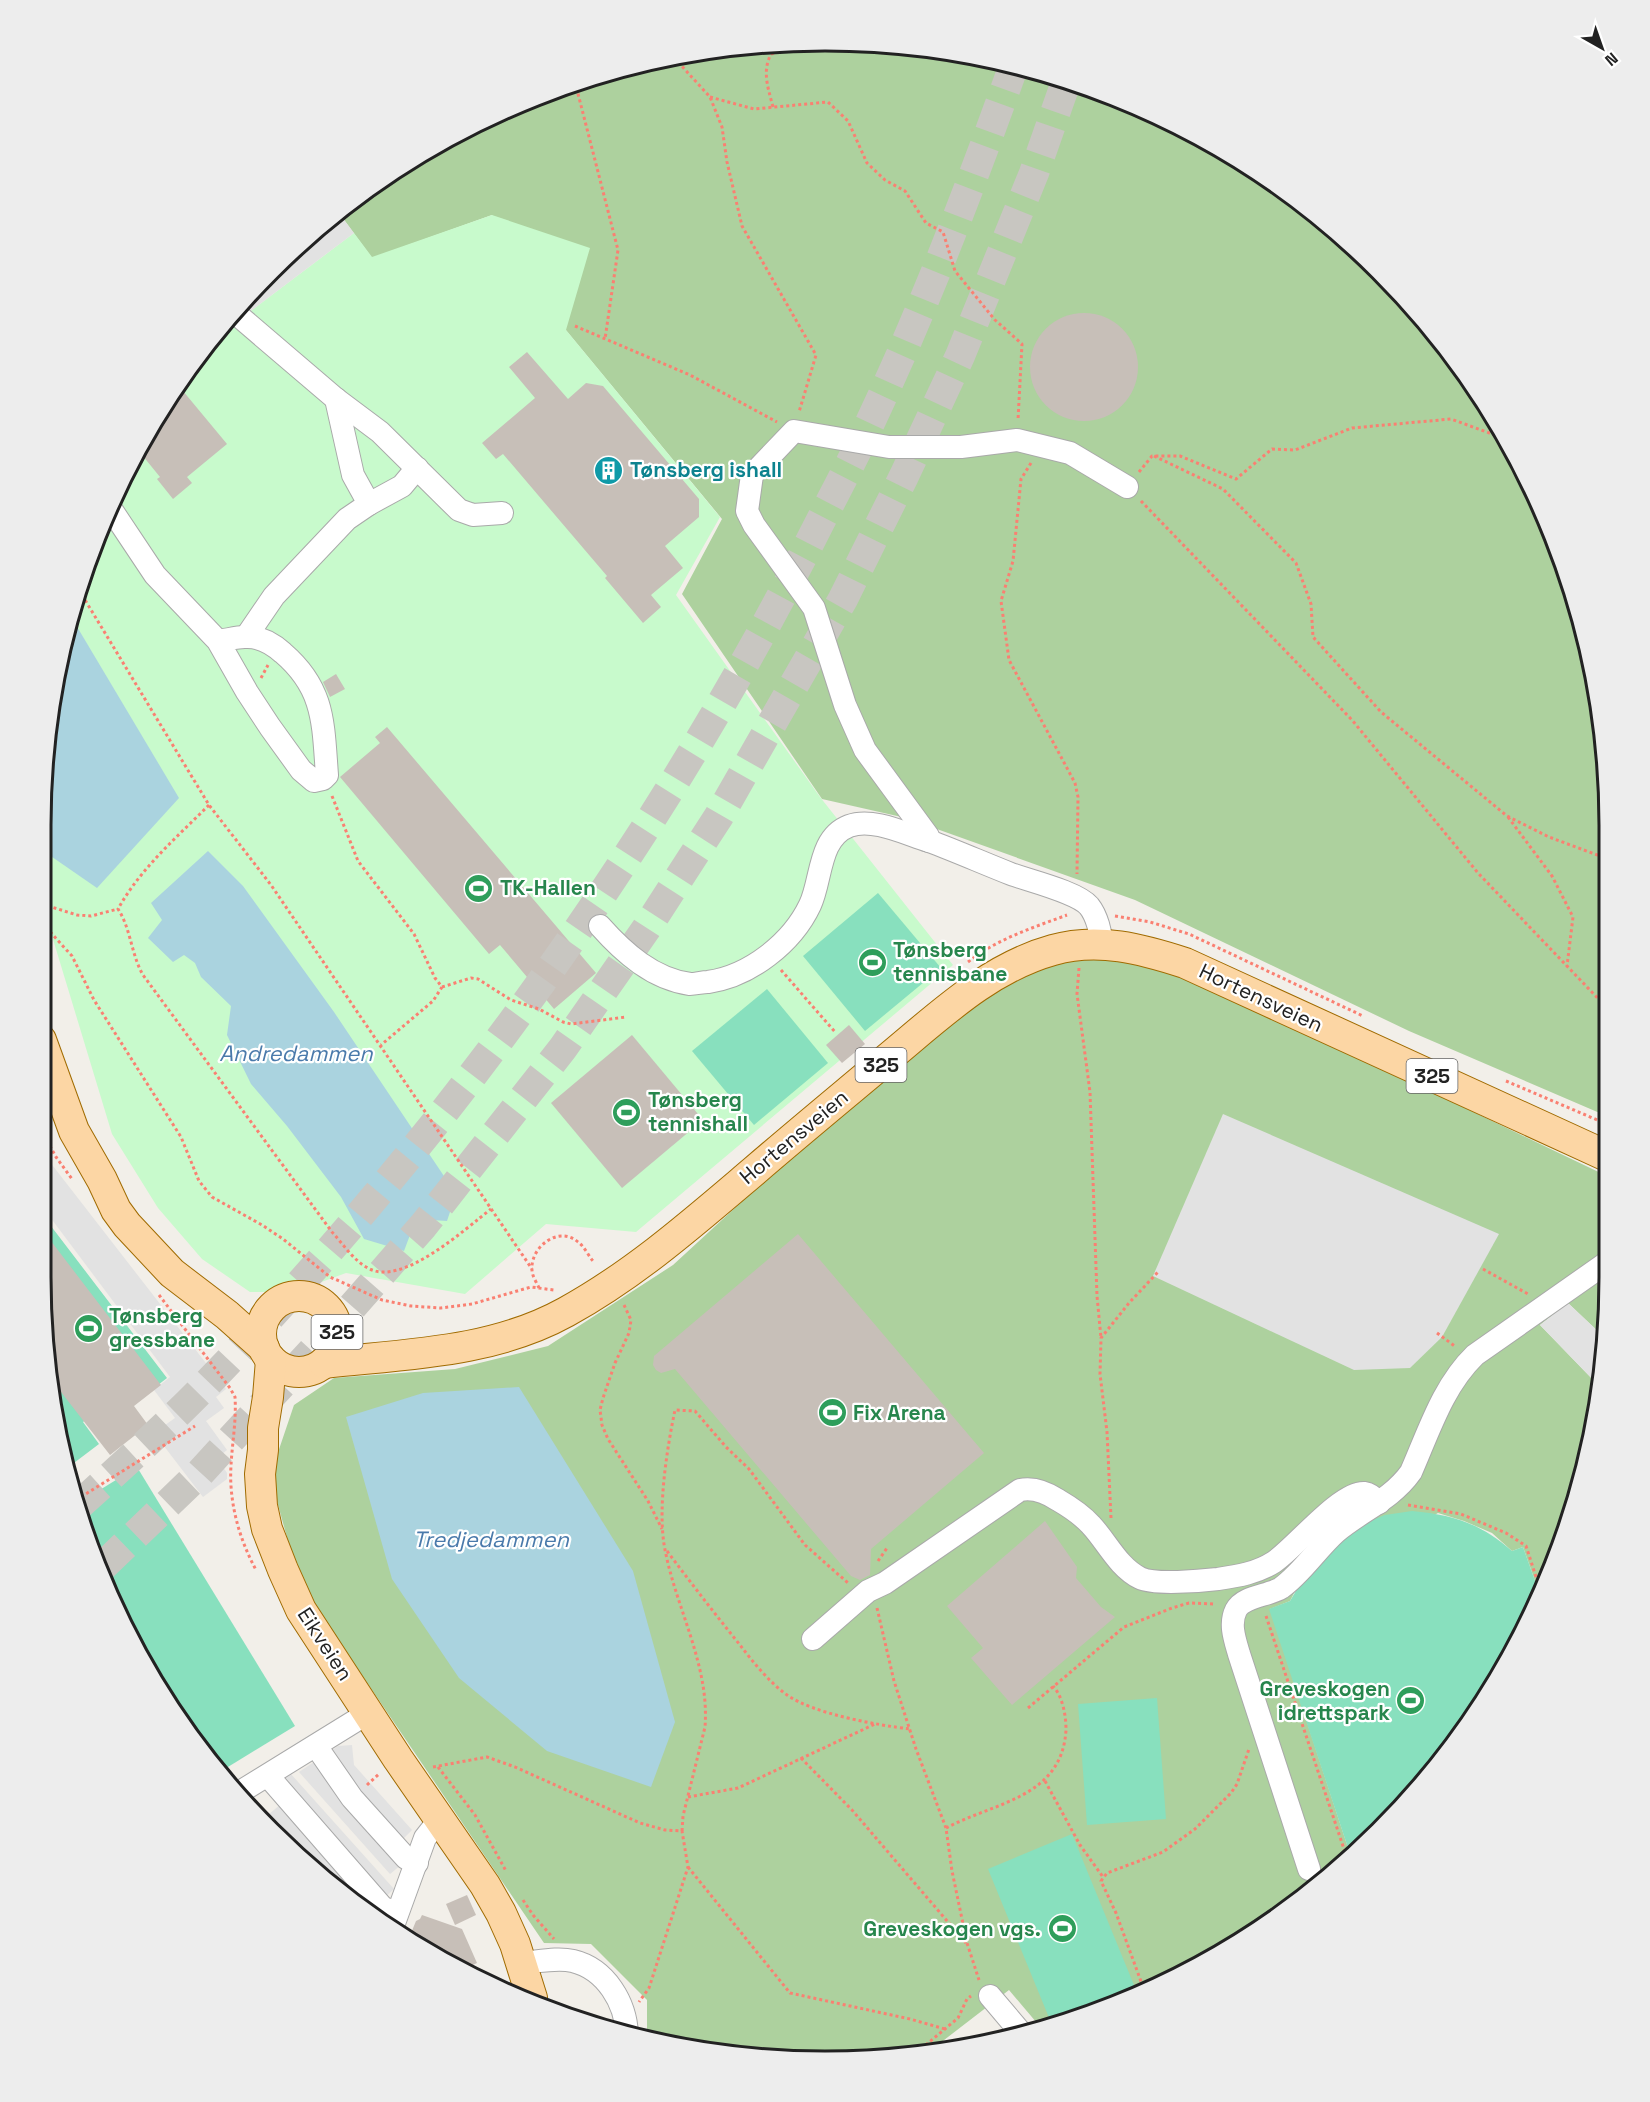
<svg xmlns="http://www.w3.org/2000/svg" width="1650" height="2102" font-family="'Space Grotesk',sans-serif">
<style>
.forest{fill:#add19e}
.park{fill:#c8facc}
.pitch{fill:#88e0be}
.parking{fill:#e2e2e2}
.water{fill:#aad3df}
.building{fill:#c7bfb8}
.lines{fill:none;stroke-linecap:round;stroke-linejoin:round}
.major-tunnel{stroke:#c8c6c1;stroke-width:30;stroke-dasharray:30 15;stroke-linecap:butt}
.minor-casing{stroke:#a9a9a9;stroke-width:24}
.major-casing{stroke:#a06b00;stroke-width:32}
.path{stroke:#fa8072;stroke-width:3;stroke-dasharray:3 3;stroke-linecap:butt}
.minor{stroke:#fff;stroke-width:22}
.major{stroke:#fcd6a4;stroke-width:30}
.labels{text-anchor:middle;stroke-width:4.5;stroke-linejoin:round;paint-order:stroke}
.shield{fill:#fff;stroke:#646464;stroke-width:1.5}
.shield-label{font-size:20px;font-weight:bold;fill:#222}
.culture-label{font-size:21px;font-weight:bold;fill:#0d838f;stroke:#fff;text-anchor:start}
.leisure-label{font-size:21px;font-weight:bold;fill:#27864d;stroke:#fff;text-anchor:start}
.street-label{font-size:21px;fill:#222;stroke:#fff}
.water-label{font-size:22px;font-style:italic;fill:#4a7aab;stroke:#fff}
.rim{fill:none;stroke:#222;stroke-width:3}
</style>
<rect width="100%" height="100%" fill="#f2efe9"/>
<g class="forest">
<polygon points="877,42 1028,67 1172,122 1303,203 1415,308 1505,433 1568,573 1608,773 1609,1117 1409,1031 1135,900 906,818 822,799 682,594 722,519 565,329 492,215 372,258 339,213 433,145 573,82 723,47"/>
<polygon points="1078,953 1169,966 1609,1177 1609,1272 1596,1282 1608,1293 1604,1337 1568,1303 1540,1325 1599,1386 1594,1430 1550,1578 1540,1595 1523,1547 1512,1551 1492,1533 1464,1521 1438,1513 1297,1587 1290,1601 1270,1609 1351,1857 1343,1867 1217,1957 1042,2029 1009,1990 935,2047 825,2061 647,2038 647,2000 591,1944 544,1943 300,1584 270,1476 294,1405 334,1378 455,1369 548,1346 673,1265 887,1068 1002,974"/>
</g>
<polygon class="park" points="492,215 590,248 566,330 720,517 676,595 820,797 953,965 636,1232 546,1224 465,1294 346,1273 294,1292 250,1292 202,1259 158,1208 112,1134 42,903 42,774 82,573 146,432 234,309 244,316 354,233 372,257"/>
<g class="pitch">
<polygon points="878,893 941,968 865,1031 803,956"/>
<polygon points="767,989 828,1063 754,1125 692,1051"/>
<polygon points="41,1213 167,1378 140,1399 130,1386 83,1422 99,1444 66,1469 41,1277"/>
<polygon points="137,1467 295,1726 223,1770 145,1669 77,1504"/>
<path d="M 1412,1511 C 1453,1515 1480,1523 1512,1551 L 1523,1547 L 1540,1595 L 1448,1754 L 1351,1857 L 1269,1609 L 1290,1601 L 1310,1567 L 1360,1525 L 1385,1515 Z"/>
<polygon points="1157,1698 1166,1819 1087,1825 1078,1704"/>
<polygon points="1072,1834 1136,1990 1052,2025 988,1869"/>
</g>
<g class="parking">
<polygon points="339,213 354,233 244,316 234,309 308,235"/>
<polygon points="1223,1114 1499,1234 1442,1337 1410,1368 1354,1370 1153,1276"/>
<polygon points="41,1139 51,1152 46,1157 226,1389 216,1397 224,1408 206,1421 227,1450 217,1458 227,1473 227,1479 203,1497 154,1433 175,1418 154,1390 170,1377 41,1205"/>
<polygon points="1568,1303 1604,1337 1599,1386 1540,1325"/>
<polygon points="352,1745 354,1765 412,1830 401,1841 401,1865 390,1874 299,1772 338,1746"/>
<polygon points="290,1773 394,1889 382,1900 366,1905 318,1869 269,1814 280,1805 267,1790"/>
</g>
<g class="water">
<polygon points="73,620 179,798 97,888 42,850 42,774"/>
<polygon points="208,851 243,886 334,1012 456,1194 447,1221 416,1219 404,1251 364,1239 341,1197 287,1126 251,1084 227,1035 231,1006 201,977 195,963 184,955 173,962 148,938 162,920 151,903"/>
<polygon points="519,1387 633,1571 675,1722 651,1787 547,1751 459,1678 392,1579 346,1417 423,1393"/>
</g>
<g class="building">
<circle cx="1084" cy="367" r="54"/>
<polygon points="527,352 568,399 586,383 603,386 699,499 699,517 665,546 683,568 651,595 661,607 643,623 605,578 607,576 503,454 496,459 482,443 535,398 509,367"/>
<polygon points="183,391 227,444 187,477 192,483 173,499 157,479 160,477 138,450 146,432 165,406"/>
<polygon points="336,674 345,689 330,697 323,682"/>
<polygon points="387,727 596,973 554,1009 500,945 489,954 340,777 380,743 375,737"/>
<polygon points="849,1025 865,1044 842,1063 826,1045"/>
<polygon points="632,1035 703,1120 622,1188 551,1103"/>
<polygon points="41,1228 161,1385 134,1406 148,1425 110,1455 54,1383 40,1277"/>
<polygon points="798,1234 984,1453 871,1549 870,1575 860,1580 851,1576 675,1369 661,1373 656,1370 653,1365 654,1356"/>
<polygon points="1045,1521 1077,1567 1076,1578 1101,1607 1115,1617 1012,1705 971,1658 983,1648 947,1606"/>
<polygon points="467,1895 476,1915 455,1925 446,1904"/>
<polygon points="422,1915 462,1929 477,1963 464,1969 432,1956 409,1938 416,1921 420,1919"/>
</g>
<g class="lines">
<g class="major-tunnel">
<path d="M 78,1506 C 121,1467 164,1428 205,1386 C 452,1130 659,840 820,522 C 836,491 852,461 867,429 C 923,311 970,188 1014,65"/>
<polyline points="103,1566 200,1473 338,1323 423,1226 563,1048 646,929 719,816 843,599 904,476 960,356 1034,173 1066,82"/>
</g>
<defs>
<g id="minor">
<polyline points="233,311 336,399 380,432 459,510 473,515 502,513"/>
<polyline points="369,504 402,486 417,468"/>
<path d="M 111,509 L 155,575 L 218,641 C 227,640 236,637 245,637 C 259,636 273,644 283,653 C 325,689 323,724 327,775 L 323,779 L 314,781 L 301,770 L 270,727 L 247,692 L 218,641"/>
<polyline points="246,637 274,596 347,519 369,504 353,475 336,399"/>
<path d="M 600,926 C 624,953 653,979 690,984 C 696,984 702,982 708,982 C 750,976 792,943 810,905 C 822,880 818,838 849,826 C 873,817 906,834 929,841"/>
<path d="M 1102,945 C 1101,933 1097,916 1089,906 C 1077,892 1030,881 1011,874 C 983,863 956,851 929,841 L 928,836 L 865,750 L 845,705 L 814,608 L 754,525 L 747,511 L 752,475 L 794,431 L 889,447 L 961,447 L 1017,440 L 1070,453 L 1127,487"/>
<path d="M 813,1639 L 868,1591 L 885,1583 L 1020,1490 C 1034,1487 1046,1492 1058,1500 C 1070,1507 1082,1515 1091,1525 C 1107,1542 1118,1567 1140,1578 C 1154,1585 1201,1581 1218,1579 C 1238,1576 1257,1573 1274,1562 C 1295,1548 1340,1492 1364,1493 C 1371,1494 1375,1498 1379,1503"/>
<polyline points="316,1746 352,1798 406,1858 417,1863"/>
<polyline points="268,1776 383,1908 397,1912"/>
<polyline points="240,1792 368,1713"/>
<path d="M 1309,1869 L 1239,1654 C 1235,1640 1229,1624 1236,1610 C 1243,1596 1268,1596 1281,1588 C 1302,1573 1317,1549 1336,1532 C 1361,1511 1392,1499 1411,1472 C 1429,1431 1443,1386 1475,1355 L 1609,1261"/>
<polyline points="393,1926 425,1838 440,1819"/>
<path d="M 521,1963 C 537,1962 557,1957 573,1961 C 606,1969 626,2003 627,2035"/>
<polyline points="990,1996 1023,2035"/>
</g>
<g id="major">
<polyline points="41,1040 74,1131 102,1180 116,1210 127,1225 172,1273 227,1315 264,1348"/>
<circle cx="299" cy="1334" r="38"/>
<polyline points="271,1360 268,1397 263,1428 263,1450 260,1474 262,1506 267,1529 283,1570 301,1610 398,1759 485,1885 501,1913 515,1944 532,1998"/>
<path d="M 324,1363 C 406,1354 492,1353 566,1312 C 635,1274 694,1222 754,1171 C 798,1133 843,1096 887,1059 C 938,1017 988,968 1053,950 C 1098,937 1142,949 1185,963 L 1609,1157"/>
</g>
</defs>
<use href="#minor" class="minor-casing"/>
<use href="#major" class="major-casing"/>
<g class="path">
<polyline points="771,54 797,45"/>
<polyline points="673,59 678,62 710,97 722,127 727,162 742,226 816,355 799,412"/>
<polyline points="575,82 618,250 605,339"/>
<polyline points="710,97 754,109 828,102 848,121 867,163 885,180 905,191 926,223 943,232 955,271 995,320 1022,344 1018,420"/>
<path d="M 773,107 C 767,84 760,66 777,45"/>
<polyline points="575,326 690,375 777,422"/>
<polyline points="1154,456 1223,489 1296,563 1311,604 1313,637 1381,712 1507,816 1549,837 1608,859"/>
<polyline points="1031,463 1021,479 1013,561 1001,601 1009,660 1075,783 1078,797 1077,874"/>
<polyline points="1139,472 1152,456 1180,456 1236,479 1272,449 1295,450 1352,428 1451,419 1503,438 1505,435"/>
<polyline points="1141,501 1352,720 1478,873 1609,1010"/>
<polyline points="79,590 209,805 271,885 532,1269"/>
<polyline points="261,678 268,665"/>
<polyline points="332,796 358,861 414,934 435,978 442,987 433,1001 381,1045"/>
<path d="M 209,805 C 177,837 140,869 118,909 C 131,929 131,954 143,975 L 332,1232 C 343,1244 354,1261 368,1268 C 401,1288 465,1229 491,1209"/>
<polyline points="1508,817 1552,876 1573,917 1567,966"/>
<polyline points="42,904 77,915 91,916 118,909"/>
<polyline points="1115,916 1150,922 1189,934 1363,1016"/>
<polyline points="42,923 72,956 94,1000 181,1137 199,1181 212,1197 262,1225 283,1239 330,1277 382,1300 411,1306 441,1308 472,1304 531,1287 554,1290"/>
<path d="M 968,962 C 997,939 1032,928 1067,915"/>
<polyline points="1079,968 1077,994 1090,1092 1097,1296 1101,1338"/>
<polyline points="781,970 835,1032"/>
<polyline points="442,987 471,978 478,979 511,1000 539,1009 563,1022 571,1024 626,1017"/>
<polyline points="1506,1081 1609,1125"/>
<polyline points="41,1130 56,1157 72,1179"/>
<polyline points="1483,1269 1528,1294"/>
<path d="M 539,1288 C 537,1283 532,1276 532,1270 C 530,1247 559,1225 578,1242 C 584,1246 588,1255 593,1261"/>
<path d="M 159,1295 L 230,1388 L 235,1397 C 237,1427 229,1457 231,1486 C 233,1516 242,1544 256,1570"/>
<polyline points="624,1305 631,1320 629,1333 615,1363 603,1398 600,1410 602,1425 608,1439 648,1501 662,1529"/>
<polyline points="1437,1333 1456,1347"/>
<polyline points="76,1500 195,1426"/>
<polyline points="1408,1505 1461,1514 1506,1533 1526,1546 1541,1592"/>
<polyline points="1111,1518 1107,1432 1100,1374 1101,1338 1129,1303 1158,1272"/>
<path d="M 667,1551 C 691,1583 715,1614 740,1645 C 753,1662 769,1682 787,1695 C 814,1714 877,1725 910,1729"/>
<polyline points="878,1561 887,1548"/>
<polyline points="877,1608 894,1681 916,1749 946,1828 952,1871 967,1943 979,1980"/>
<polyline points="1266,1616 1348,1861"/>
<polyline points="1028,1708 1124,1627 1172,1608 1189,1603 1216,1604"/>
<polyline points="801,1758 852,1810 966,1943"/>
<polyline points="433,1767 487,1757 515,1767 640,1823 665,1830 682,1831 688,1867 649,1988 639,2002"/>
<polyline points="438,1767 475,1815 506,1871"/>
<polyline points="1045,1781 1080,1845 1103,1877"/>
<polyline points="367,1785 380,1773"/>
<polyline points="688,1797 738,1788 875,1724"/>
<path d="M 946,1828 C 995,1802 1062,1798 1066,1730 C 1066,1716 1063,1697 1053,1686"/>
<path d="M 682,1831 L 683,1816 L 705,1727 C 710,1664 674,1605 664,1544 C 658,1506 667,1448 675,1410 L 695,1411 L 726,1447 L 749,1469 L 805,1545 L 848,1583"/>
<polyline points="688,1867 790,1993 910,2019 945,2029"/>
<polyline points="523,1900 533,1915 554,1939"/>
<polyline points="1143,1987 1116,1913 1101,1881 1107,1873 1163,1852 1195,1829 1231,1793 1237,1784 1249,1749"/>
<polyline points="921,2049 958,2018 967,1999 971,1996"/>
</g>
<use href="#minor" class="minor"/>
<use href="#major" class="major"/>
</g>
<defs>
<symbol id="building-disc" viewBox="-11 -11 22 22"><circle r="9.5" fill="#0f9aa8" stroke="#fff"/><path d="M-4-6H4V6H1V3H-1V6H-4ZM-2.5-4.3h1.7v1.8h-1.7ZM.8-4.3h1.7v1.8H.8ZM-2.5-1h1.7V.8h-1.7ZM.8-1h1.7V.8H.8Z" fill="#fff"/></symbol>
<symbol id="stadium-disc" viewBox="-11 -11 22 22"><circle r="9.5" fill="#2e9e5b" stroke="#fff"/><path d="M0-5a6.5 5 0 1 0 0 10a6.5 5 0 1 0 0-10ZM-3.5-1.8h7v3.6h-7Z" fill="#fff"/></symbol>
</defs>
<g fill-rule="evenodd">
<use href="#building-disc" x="592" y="454" width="33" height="33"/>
<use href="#stadium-disc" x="462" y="872" width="33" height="33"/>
<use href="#stadium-disc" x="856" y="946" width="33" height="33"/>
<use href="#stadium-disc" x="610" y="1096" width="33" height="33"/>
<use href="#stadium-disc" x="72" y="1312" width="33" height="33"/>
<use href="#stadium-disc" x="816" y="1396" width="33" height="33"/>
<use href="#stadium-disc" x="1394" y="1684" width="33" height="33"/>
<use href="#stadium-disc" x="1046" y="1912" width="33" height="33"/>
</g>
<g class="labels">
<g class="shield">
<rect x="855.5" y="1048" width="51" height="34" rx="4.5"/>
<rect x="1406.5" y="1059" width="51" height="34" rx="4.5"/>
<rect x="311.5" y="1315" width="51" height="34" rx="4.5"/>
</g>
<g class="shield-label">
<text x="881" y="1072">325</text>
<text x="1432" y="1083">325</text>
<text x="337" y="1339">325</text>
</g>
<g class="culture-label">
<text x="630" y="477">Tønsberg ishall</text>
</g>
<g class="leisure-label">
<text x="500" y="895">TK-Hallen</text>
<text x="893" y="957">Tønsberg<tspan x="893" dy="24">tennisbane</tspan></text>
<text x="648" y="1107">Tønsberg<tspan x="648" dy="24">tennishall</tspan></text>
<text x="109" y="1323">Tønsberg<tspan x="109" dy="24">gressbane</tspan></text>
<text x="853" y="1420">Fix Arena</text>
<text x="1390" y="1696" text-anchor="end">Greveskogen<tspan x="1390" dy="24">idrettspark</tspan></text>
<text x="1041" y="1936" text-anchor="end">Greveskogen vgs.</text>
</g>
<g class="street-label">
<text transform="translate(1261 998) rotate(25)" y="7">Hortensveien</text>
<text transform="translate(794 1137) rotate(-40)" y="7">Hortensveien</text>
<text transform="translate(325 1644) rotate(57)" y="7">Eikveien</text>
</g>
<g class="water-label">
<text x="296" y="1061">Andredammen</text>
<text x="491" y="1547">Tredjedammen</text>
</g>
</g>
<path d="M0 0H1650V2102H0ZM825 51H825A774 774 0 0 1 1599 825V1277A774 774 0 0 1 825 2051H825A774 774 0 0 1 51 1277V825A774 774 0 0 1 825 51Z" fill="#ededed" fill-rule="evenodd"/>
<path class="rim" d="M825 51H825A774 774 0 0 1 1599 825V1277A774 774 0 0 1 825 2051H825A774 774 0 0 1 51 1277V825A774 774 0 0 1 825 51Z"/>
<g transform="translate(1602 48) rotate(140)" stroke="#ffffff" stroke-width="4.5" paint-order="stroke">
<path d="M0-4.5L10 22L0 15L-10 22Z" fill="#222222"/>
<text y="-9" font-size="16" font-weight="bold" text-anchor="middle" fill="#222222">N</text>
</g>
</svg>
